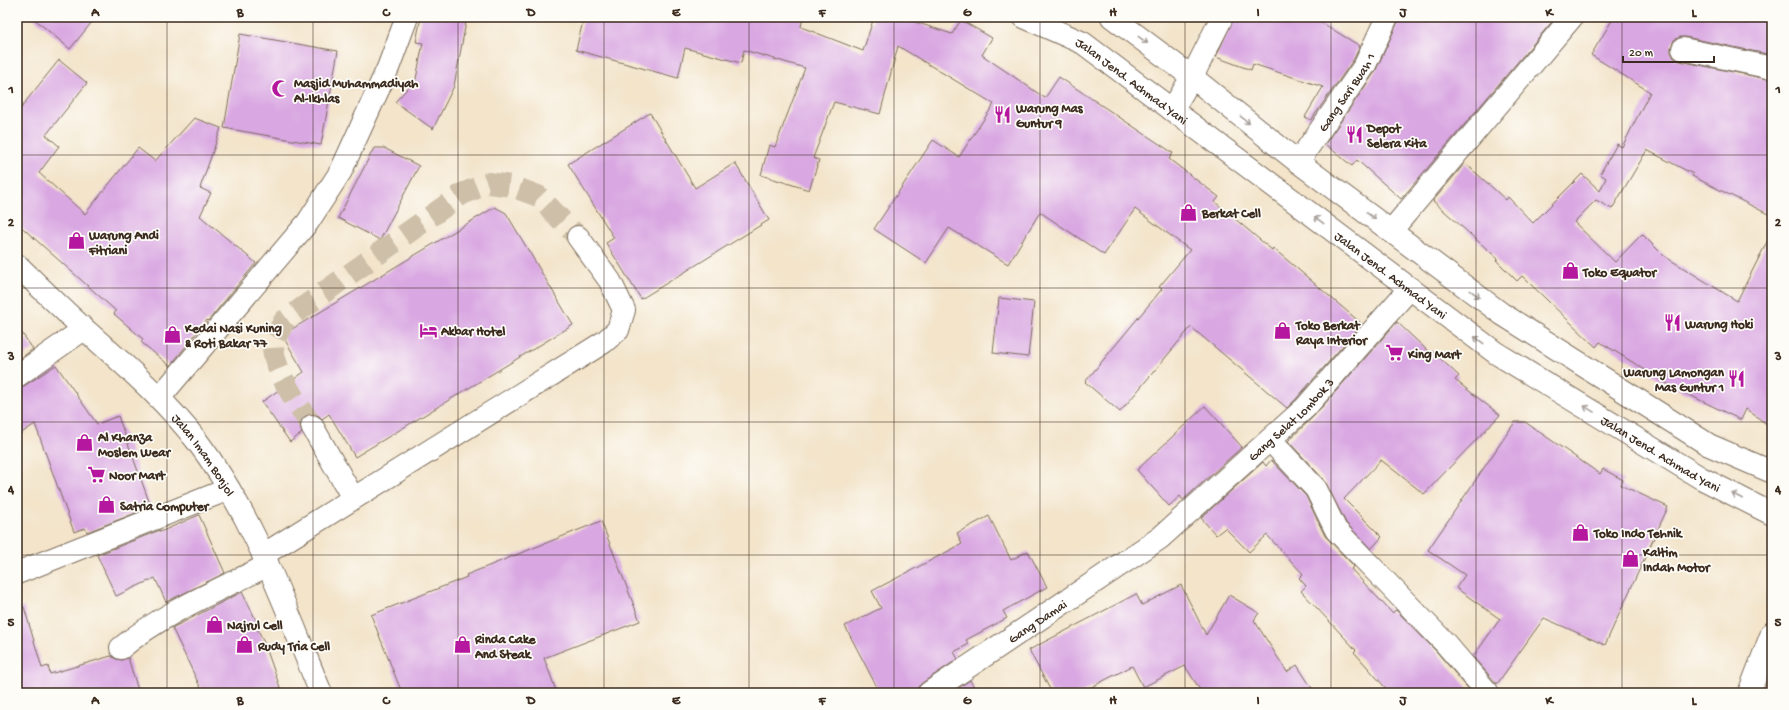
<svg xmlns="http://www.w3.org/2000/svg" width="1789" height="710" font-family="'Gochi Hand',sans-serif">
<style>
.building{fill:#d9a7e2}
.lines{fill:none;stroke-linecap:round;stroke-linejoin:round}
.minor-tunnel{stroke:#cebfa8;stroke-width:22;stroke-dasharray:22 11;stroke-linecap:butt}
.minor-casing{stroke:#7b6b5a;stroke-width:24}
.tertiary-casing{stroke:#7b6b5a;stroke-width:24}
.minor{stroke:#fff;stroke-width:22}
.tertiary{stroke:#fff;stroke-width:22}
.oneway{stroke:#a79f9a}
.grid{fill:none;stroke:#3b2a1e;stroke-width:1;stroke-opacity:0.55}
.labels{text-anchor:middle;stroke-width:3.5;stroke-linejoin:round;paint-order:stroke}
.street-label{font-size:13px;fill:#3b2a1e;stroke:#fdfcf7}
.poi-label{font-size:13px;font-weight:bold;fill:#3b2a1e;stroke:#fdfcf7;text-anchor:start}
.neatline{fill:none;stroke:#3b2a1e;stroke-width:1.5}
.grid-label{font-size:13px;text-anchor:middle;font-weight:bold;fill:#3b2a1e}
</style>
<rect width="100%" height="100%" fill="#fdfcf7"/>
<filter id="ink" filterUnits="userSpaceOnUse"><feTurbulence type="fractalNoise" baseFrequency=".025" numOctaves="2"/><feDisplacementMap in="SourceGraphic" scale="8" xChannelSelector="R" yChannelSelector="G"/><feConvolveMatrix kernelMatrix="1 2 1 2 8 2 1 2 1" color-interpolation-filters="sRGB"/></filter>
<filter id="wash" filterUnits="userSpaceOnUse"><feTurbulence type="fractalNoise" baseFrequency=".012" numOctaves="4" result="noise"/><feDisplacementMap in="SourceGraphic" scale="16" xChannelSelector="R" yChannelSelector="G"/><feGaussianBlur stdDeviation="0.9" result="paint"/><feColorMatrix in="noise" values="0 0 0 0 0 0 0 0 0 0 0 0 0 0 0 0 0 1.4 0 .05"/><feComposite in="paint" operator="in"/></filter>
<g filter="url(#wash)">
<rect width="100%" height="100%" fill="#f3e4ca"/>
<g id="blocks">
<g class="building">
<polygon points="32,17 96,17 70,49"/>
<polygon points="421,17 467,17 454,86 433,129 395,102 416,79 423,43 416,42"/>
<polygon points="584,17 803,17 801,27 863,51 874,17 900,17 952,34 961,20 992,38 982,55 1045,98 1059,77 1173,153 1169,159 1219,197 1215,202 1272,250 1273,248 1362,324 1296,399 1287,408 1191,327 1120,412 1085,382 1162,289 1159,287 1190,250 1135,209 1104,255 1040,212 1008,264 949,228 926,263 874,229 933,140 959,157 994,104 898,46 880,114 834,102 813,158 819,160 809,190 761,175 769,145 775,147 805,68 744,50 741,63 685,48 678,78 576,50"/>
<polygon points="1234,17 1312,17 1360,46 1354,59 1311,120 1305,117 1323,87 1253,64 1251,70 1216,57"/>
<polygon points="1400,17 1556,17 1401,199 1357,160 1352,166 1325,144 1375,72"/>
<polygon points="1614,17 1772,17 1772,55 1685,37 1680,37 1674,40 1671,47 1671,52 1674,58 1680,61 1772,80 1772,216 1692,176 1693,174 1647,150 1612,209 1596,200 1574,222 1615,262 1642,234 1664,256 1737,301 1772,232 1772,428 1746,409 1741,420 1671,386 1600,342 1596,347 1522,276 1517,281 1496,260 1498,259 1433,201 1465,163 1506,200 1508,197 1533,223 1582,174 1600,191 1606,178 1600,174 1617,144 1622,147 1650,92 1591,55"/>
<polygon points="240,34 338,51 321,145 224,128"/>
<polygon points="59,60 87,83 46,135 59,146 39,173 85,214 138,148 155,161 194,118 221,128 200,188 211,193 200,216 256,263 208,321 207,320 170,366 141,342 143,339 114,314 116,311 17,223 17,115 26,101"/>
<polygon points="650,113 695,188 735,163 769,220 641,299 606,243 614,238 568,164"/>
<polygon points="374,148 384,148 419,166 380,240 338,218"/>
<polygon points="495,207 506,213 573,325 355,457 329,414 322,419 318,415 312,414 306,415 301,419 300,426 302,433 290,442 262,402 304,372 282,335"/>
<polygon points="999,298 1034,302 1028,357 993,353"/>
<polygon points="1397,322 1430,353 1432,351 1459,376 1455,380 1500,415 1424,494 1381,460 1344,499 1382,537 1371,549 1346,523 1325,481 1288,441 1314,416"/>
<polygon points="17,326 33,349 17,361"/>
<polygon points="56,365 97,424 118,416 151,507 87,532 85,528 74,532 35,424 17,436 17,388 24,386"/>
<polygon points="1205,406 1242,447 1183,500 1180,496 1169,506 1137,470"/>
<polygon points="1515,422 1525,422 1600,474 1603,469 1623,480 1621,485 1668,507 1605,645 1544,618 1497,684 1473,657 1500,619 1456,588 1465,575 1428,550"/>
<polygon points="1271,460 1306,496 1325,536 1354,566 1351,569 1392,613 1396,610 1436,651 1472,693 1390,693 1354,652 1356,650 1301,591 1306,586 1299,578 1303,574 1267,535 1249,552 1225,528 1216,535 1201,518 1263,462 1266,466"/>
<polygon points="199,515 225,573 166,602 155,578 116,596 97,555 160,530 160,532"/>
<polygon points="989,516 1011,560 1028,551 1047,587 1003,611 1007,618 966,640 969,644 954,652 958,659 922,683 918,687 917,693 880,693 845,626 881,608 872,591 962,544 957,533"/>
<polygon points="601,521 640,621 544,658 557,693 402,693 371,615 467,577 466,575"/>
<polygon points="1181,585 1206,635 1229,595 1259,613 1254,620 1287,672 1297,665 1315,693 1202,693 1185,666 1143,687 1132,666 1080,693 1052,693 1029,650 1136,594 1142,605"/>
<polygon points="242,592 257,622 255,623 265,645 282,693 203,693 172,628"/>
<polygon points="24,607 42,668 48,666 50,674 111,656 116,659 122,660 128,658 139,693 17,693 17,608"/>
<polygon points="970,680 977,693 951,693"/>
</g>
</g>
</g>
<g filter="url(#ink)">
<use href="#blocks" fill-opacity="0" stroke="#7b6b5a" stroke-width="1"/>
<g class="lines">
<path class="minor-tunnel" d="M 312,426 C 299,406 274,371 273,347 C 273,340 281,328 284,321 L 462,194 L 489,183 L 511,186 L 538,196 L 578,237"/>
<defs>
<g id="minor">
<polyline points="1683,49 1772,68"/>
<polyline points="1172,110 1192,77 1222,17"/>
<path id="s1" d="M 1298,162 L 1365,65 L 1387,17"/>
<polyline points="1391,231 1572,17"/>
<polyline points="17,376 84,329"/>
<polyline points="160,397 308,222 341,171 388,68 407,17"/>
<polyline points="312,426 353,498"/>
<polyline points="1270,440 1316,489 1336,530 1445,643 1488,693"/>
<polyline points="263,555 604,342 618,330 624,310 610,281 578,237"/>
<polyline points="17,573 229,489"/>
<path d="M 121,648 C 164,612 218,591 268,565"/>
<path id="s2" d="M 929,693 L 1160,538 L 1305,408 L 1410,288"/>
<polyline points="1749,693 1772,633"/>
</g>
<g id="tertiary">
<path id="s3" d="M 1024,17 L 1083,43 L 1496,353 L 1701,478 L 1772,514"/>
<polyline points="1112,17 1192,77 1298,162 1502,314 1709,445 1772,472"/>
<path id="s4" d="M 17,265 C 41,288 65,312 90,334 C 128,368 165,400 197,441 C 254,516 285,607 321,693"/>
</g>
</defs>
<use href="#minor" class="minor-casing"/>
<use href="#tertiary" class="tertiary-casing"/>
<use href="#minor" class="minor"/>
<use href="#tertiary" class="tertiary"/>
</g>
<defs><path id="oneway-shaft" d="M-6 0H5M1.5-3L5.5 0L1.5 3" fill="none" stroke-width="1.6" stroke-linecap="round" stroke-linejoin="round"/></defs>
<g class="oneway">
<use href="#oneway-shaft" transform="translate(1143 40) rotate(37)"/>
<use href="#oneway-shaft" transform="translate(1245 120) rotate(39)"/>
<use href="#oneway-shaft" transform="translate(1371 216) rotate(37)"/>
<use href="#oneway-shaft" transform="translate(1319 220) rotate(-143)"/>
<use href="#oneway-shaft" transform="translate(1475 294) rotate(37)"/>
<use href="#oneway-shaft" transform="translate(1479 340) rotate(-143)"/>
<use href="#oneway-shaft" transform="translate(1589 409) rotate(-149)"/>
<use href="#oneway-shaft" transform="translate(1737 496) rotate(-153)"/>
</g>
</g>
<path class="grid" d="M 167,17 L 167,693M 313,17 L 313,693M 458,17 L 458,693M 604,17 L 604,693M 749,17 L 749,693M 894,17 L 894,693M 1040,17 L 1040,693M 1185,17 L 1185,693M 1331,17 L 1331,693M 1476,17 L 1476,693M 1622,17 L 1622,693M 17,155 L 1772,155M 17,288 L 1772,288M 17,422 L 1772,422M 17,555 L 1772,555"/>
<defs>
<symbol id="mosque-bare" viewBox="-9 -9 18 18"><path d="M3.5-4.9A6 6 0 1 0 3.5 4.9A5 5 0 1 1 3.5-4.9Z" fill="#b5179e" stroke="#fdfcf7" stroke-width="2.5" paint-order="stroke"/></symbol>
<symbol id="restaurant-bare" viewBox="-9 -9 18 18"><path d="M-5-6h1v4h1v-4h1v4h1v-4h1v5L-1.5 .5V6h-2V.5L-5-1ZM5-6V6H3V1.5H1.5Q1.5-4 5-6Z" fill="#b5179e" stroke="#fdfcf7" stroke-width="2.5" paint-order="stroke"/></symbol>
<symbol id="shop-bare" viewBox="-9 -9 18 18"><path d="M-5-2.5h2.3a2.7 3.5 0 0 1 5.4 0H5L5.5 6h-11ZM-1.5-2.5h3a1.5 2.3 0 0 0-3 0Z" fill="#b5179e" stroke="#fdfcf7" stroke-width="2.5" paint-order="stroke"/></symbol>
<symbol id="hotel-bare" viewBox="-9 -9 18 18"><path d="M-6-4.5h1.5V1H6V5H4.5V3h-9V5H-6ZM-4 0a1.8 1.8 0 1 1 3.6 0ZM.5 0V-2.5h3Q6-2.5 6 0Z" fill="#b5179e" stroke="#fdfcf7" stroke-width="2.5" paint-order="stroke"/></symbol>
<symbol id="supermarket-bare" viewBox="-9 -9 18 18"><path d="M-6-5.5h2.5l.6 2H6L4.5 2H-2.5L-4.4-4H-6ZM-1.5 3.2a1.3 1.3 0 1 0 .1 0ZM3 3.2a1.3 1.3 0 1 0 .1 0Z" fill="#b5179e" stroke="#fdfcf7" stroke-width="2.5" paint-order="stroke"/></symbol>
</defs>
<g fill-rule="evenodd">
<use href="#mosque-bare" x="268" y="76" width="25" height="25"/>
<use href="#restaurant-bare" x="990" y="102" width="25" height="25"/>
<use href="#restaurant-bare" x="1342" y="122" width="25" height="25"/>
<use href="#shop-bare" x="1176" y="200" width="25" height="25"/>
<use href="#shop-bare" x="64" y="228" width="25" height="25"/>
<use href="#shop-bare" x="1558" y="258" width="25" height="25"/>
<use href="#restaurant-bare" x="1660" y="310" width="25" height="25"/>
<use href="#hotel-bare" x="416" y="318" width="25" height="25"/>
<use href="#shop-bare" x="1270" y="318" width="25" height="25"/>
<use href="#shop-bare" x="160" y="322" width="25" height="25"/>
<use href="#supermarket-bare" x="1382" y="340" width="25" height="25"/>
<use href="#restaurant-bare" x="1724" y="366" width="25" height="25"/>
<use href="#shop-bare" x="72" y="430" width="25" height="25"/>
<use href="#supermarket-bare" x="84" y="462" width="25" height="25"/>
<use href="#shop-bare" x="94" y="492" width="25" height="25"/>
<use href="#shop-bare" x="1568" y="520" width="25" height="25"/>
<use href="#shop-bare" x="1618" y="546" width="25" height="25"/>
<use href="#shop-bare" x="202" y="612" width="25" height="25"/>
<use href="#shop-bare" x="232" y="632" width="25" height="25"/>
<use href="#shop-bare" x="450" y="632" width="25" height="25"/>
</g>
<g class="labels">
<g class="street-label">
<text dy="5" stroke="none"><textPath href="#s3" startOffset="126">Jalan Jend. Achmad Yani</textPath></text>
<text dy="5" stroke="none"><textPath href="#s1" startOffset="85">Gang Sari Buah 1</textPath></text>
<text dy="5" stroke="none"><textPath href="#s3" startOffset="450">Jalan Jend. Achmad Yani</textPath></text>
<text dy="5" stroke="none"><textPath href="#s2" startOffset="455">Gang Selat Lombok 3</textPath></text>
<text dy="5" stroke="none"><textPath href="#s3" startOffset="774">Jalan Jend. Achmad Yani</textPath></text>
<text dy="5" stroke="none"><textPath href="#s4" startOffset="267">Jalan Imam Bonjol</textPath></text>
<text dy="5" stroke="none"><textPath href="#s2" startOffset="130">Gang Damai</textPath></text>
</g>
<g class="poi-label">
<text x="294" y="87">Masjid Muhammadiyah<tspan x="294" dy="15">Al-Ikhlas</tspan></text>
<text x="1016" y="112">Warung Mas<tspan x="1016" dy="15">Guntur 9</tspan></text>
<text x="1367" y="132">Depot<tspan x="1367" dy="15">Selera Kita</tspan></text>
<text x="1202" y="217">Berkat Cell</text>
<text x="89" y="239">Warung Andi<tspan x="89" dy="15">Fitriani</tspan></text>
<text x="1583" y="276">Toko Equator</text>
<text x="1685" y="328">Warung Hoki</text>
<text x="1296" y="329">Toko Berkat<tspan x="1296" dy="15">Raya Interior</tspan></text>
<text x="185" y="332">Kedai Nasi Kuning<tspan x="185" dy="15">&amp; Roti Bakar 77</tspan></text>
<text x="441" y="335">Akbar Hotel</text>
<text x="1408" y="358">King Mart</text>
<text x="1724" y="376" text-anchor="end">Warung Lamongan<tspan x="1724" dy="15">Mas Guntur 1</tspan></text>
<text x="98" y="441">Al Khanza<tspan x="98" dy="15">Moslem Wear</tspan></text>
<text x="109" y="479">Noor Mart</text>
<text x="120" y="510">Satria Computer</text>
<text x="1594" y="537">Toko Indo Tehnik</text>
<text x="1643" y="556">Kaltim<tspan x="1643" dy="15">Indah Motor</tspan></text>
<text x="227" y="629">Najrul Cell</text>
<text x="475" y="643">Rinda Cake<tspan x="475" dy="15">And Steak</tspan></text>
<text x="258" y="650">Rudy Tria Cell</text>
</g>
</g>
<rect width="1789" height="710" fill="none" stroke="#fdfcf7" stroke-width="44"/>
<path d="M1623 56v6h91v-6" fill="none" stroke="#3b2a1e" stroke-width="2"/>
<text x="1629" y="56" font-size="12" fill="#3b2a1e" stroke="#fdfcf7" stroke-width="3" paint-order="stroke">20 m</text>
<rect x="22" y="22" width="1745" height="666" class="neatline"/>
<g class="grid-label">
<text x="95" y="16">A</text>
<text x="240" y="16">B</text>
<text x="386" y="16">C</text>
<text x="531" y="16">D</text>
<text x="676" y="16">E</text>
<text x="822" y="16">F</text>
<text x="967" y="16">G</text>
<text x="1113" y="16">H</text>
<text x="1258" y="16">I</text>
<text x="1403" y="16">J</text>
<text x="1549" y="16">K</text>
<text x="1694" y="16">L</text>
<text x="11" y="93">1</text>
<text x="1778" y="93">1</text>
<text x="11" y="226">2</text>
<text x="1778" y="226">2</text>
<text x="11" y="360">3</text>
<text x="1778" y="360">3</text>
<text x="11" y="493">4</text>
<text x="1778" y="493">4</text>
<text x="11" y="626">5</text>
<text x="1778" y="626">5</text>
<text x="95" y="704">A</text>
<text x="240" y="704">B</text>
<text x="386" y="704">C</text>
<text x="531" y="704">D</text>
<text x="676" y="704">E</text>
<text x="822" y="704">F</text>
<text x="967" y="704">G</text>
<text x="1113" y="704">H</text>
<text x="1258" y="704">I</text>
<text x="1403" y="704">J</text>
<text x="1549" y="704">K</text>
<text x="1694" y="704">L</text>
</g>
</svg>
